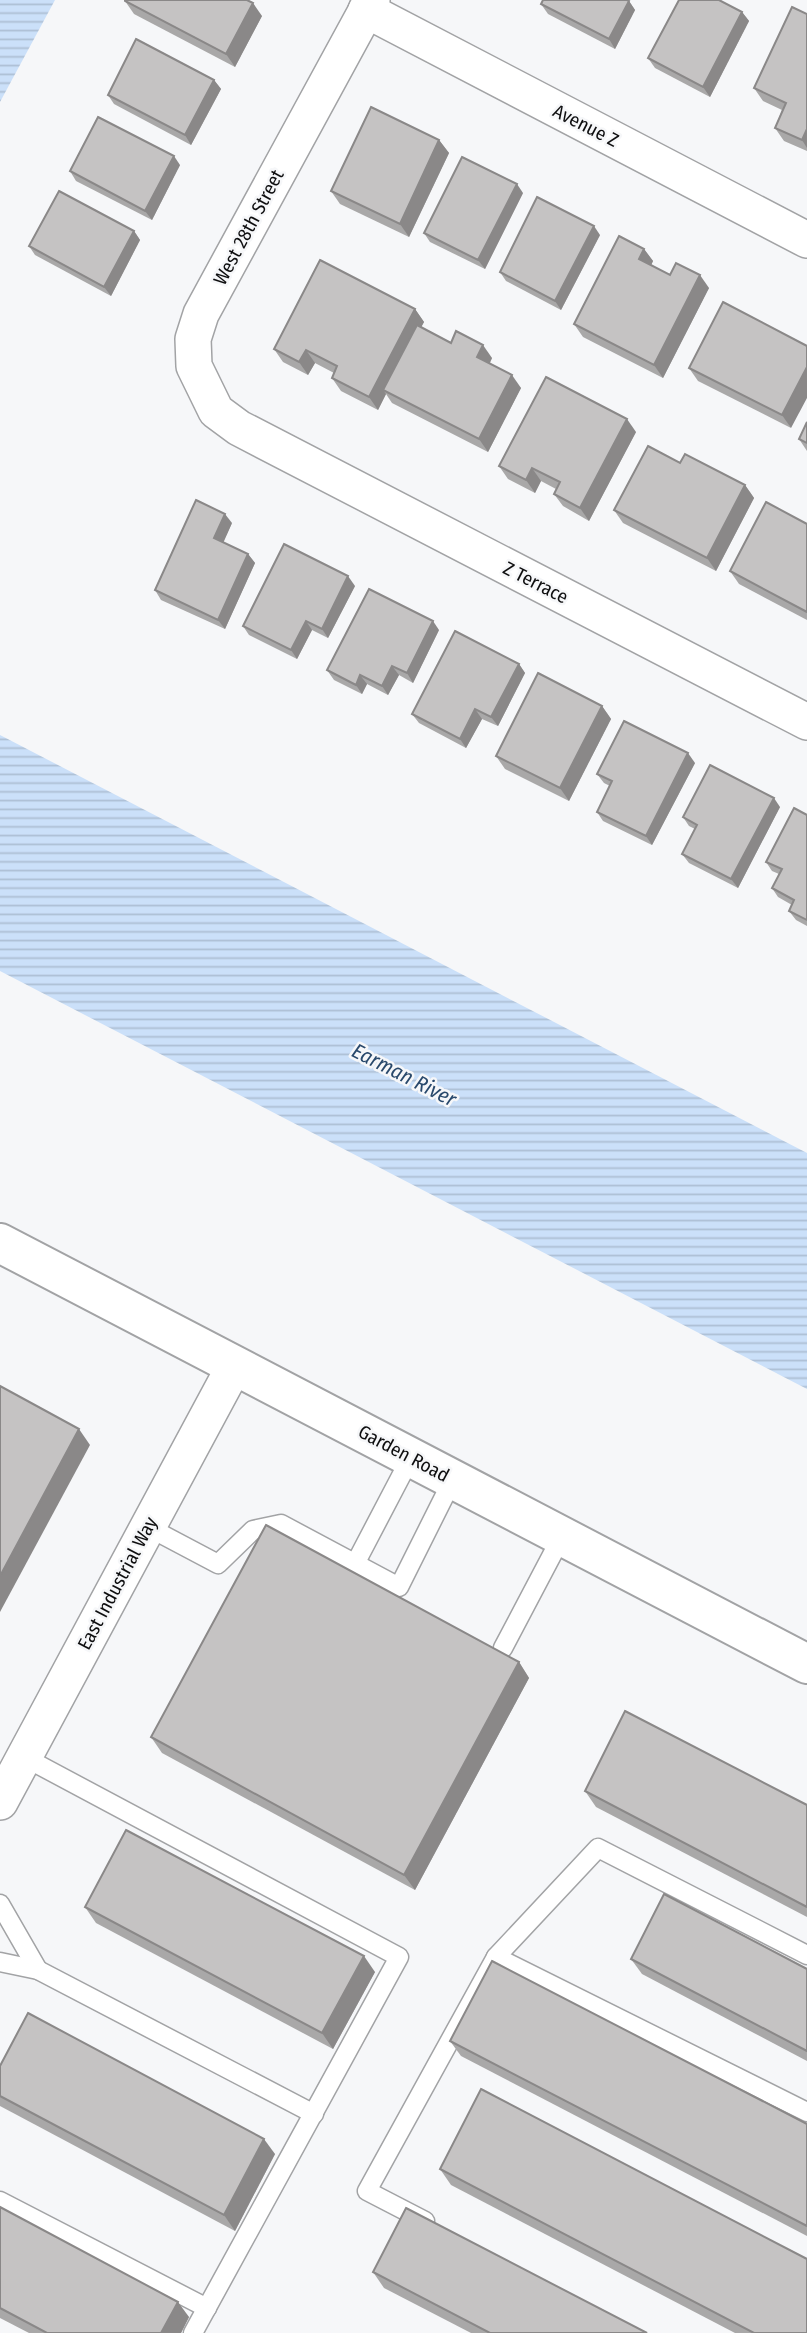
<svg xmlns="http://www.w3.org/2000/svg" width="807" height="2333" font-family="'Fira Sans Condensed',sans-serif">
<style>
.water{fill:url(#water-rules)}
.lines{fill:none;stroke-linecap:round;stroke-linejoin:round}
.service-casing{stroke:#a2a3a5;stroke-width:21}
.minor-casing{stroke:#a2a3a5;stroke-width:38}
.tertiary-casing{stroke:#a2a3a5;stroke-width:42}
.service{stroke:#fff;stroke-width:18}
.minor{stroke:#fff;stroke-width:35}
.tertiary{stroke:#fff;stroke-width:38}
.wall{fill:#a9a8a8}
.shaded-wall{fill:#8a8888}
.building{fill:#c5c3c3;stroke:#8a8888;stroke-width:2}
.labels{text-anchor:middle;stroke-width:5;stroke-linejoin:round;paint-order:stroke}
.street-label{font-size:19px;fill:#0e0e0f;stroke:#f6f7f9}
.water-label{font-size:21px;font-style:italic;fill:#29496c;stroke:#f6f7f9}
</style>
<defs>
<pattern id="water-rules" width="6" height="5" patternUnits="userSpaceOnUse" patternTransform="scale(1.75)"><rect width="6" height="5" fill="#cbe0f9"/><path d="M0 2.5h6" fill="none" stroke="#adbfd4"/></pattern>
</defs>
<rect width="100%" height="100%" fill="#f6f7f9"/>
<g class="water">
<polygon points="0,0 55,0 0,102"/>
<polygon points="0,735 807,1153 807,1389 0,971"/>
</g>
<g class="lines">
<defs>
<g id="service">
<polyline points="148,1527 218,1564 253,1530 281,1524 399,1587 453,1479"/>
<polyline points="355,1564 411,1457"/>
<polyline points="503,1648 562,1536"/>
<polyline points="24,1757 399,1957 193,2333"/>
<polyline points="0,1904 38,1970"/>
<polyline points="496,1957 807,2112"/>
<polyline points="0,1962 38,1970 314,2114"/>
<polyline points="0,2201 207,2308"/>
<polyline points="425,2221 367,2191 496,1957 598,1848 807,1955"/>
</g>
<g id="minor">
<polyline points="372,0 201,314 193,339 194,366 216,411 239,428 807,722"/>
<polyline points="366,10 807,240"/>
<polyline points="0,1802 235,1365"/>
</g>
<polyline id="tertiary" points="0,1243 807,1664"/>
</defs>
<use href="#service" class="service-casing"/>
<use href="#minor" class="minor-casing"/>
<use href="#tertiary" class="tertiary-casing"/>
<use href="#service" class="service"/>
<use href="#minor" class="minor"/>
<use href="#tertiary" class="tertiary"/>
</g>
<g class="wall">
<polygon points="125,1 262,16 235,67 134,14"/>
<polygon points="629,1 635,10 615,49 548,14 541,4"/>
<polygon points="742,12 749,21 710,97 655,68 648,58"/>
<polygon points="807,14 807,151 784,141 775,128 782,110 763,101 754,88"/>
<polygon points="214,80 221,89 191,145 114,104 108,95"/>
<polygon points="439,140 449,153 409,237 340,204 331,191"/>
<polygon points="180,165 152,220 76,181 70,171"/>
<polygon points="523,193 485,269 430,242 424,233"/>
<polygon points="134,231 140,240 111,296 35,255 29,246"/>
<polygon points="600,235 561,310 506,281 500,272"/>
<polygon points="644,249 653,261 651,265 670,275 709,288 663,378 583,337 574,324"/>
<polygon points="723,302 791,428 698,381 689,368"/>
<polygon points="415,309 424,322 421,327 451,343 492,358 490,363 521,388 488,452 392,403 386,394 378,410 341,391 332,378 334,373 315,363 308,375 283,362 274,349"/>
<polygon points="807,422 807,451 799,439"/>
<polygon points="636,432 589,521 563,506 554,494 556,489 541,481 535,493 508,479 499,466"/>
<polygon points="680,463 745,485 754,498 716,571 623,523 614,510"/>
<polygon points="232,523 223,542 248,554 255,563 225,629 161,600 155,590"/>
<polygon points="807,524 807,620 739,584 730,571"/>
<polygon points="355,586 328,638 312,630 297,659 249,635 243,626"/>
<polygon points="439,630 413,683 399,675 388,695 367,684 362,694 334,680 327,670"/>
<polygon points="519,664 525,673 498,726 482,719 466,748 419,723 412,714"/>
<polygon points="602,706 611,719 569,801 505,769 496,756"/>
<polygon points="695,763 652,845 603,821 597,812 610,786 604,783 597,774"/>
<polygon points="780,807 738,888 689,863 682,854 695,829 689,826 683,817"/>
<polygon points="807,815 807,926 796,920 789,911 792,905 778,897 772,888 779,874 772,871 766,862"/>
<polygon points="519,1662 529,1678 415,1890 162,1753 151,1737"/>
<polygon points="585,1791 807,1805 807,1917 596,1807"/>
<polygon points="85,1907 375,1972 333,2049 96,1923"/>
<polygon points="631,1959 807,1969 807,2061 642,1974"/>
<polygon points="450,2041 807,2124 807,2236 461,2056"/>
<polygon points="0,2066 275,2154 235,2231 0,2106"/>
<polygon points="440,2169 807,2333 735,2333 451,2185"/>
<polygon points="0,2207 189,2317 181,2333 29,2333 0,2318"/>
<polygon points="373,2272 647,2333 471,2333 384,2288"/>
</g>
<g class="shaded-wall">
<polygon points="629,1 635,10 615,49 609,39"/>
<polygon points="253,3 262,16 235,67 226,54"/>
<polygon points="742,12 749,21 710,97 703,87"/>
<polygon points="214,80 221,89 191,145 185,135"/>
<polygon points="807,129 807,148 802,140"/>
<polygon points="439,140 449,153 409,237 400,224"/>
<polygon points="174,156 180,165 152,220 145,211"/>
<polygon points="517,184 523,193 485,269 478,260"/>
<polygon points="594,226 600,235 561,310 555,301"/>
<polygon points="134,231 140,240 111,296 104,287"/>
<polygon points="644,249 653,261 648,272 639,259"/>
<polygon points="700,275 709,288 663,378 654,365"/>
<polygon points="415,309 424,322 387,392 383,390 386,394 378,410 369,397"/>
<polygon points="483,345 492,358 486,370 477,357"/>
<polygon points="306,350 315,363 308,375 299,362"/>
<polygon points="807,367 807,398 791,428 782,415"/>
<polygon points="512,375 521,388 488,452 479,439"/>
<polygon points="627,419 636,432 589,521 580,508"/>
<polygon points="532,468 541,481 535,493 526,480"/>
<polygon points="745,485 754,498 716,571 707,558"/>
<polygon points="225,514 232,523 221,548 214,538"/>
<polygon points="248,554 255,563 225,629 218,620"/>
<polygon points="348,576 355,586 328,638 322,629"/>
<polygon points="306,621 312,630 297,659 291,650"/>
<polygon points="433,621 439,630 413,683 407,673"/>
<polygon points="519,664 525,673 498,726 491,717"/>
<polygon points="392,666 399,675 388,695 382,686"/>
<polygon points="360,675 367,684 362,694 356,685"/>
<polygon points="602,706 611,719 569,801 560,788"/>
<polygon points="475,709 482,719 466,748 460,739"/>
<polygon points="688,753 695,763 652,845 646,836"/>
<polygon points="774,798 780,807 738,888 731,879"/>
<polygon points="79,1429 90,1445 0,1612 0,1576"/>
<polygon points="519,1662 529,1678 415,1890 404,1875"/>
<polygon points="364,1956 375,1972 333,2049 322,2033"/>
<polygon points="264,2139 275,2154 235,2231 224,2215"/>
<polygon points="178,2302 189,2317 181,2333 161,2333"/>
</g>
<g class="building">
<polygon points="125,0 247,0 253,3 226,54 125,1"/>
<polygon points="543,0 627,0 629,1 609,39 541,4"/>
<polygon points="679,0 719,0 742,12 703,87 648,58"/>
<polygon points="792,7 807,14 807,129 802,140 775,128 786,103 754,88"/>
<polygon points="136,39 214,80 185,135 108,95"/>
<polygon points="371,107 439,140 400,224 331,191"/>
<polygon points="98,117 174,156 145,211 70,171"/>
<polygon points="462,157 517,184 478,260 424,233"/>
<polygon points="59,191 134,231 104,287 29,246"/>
<polygon points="537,197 594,226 555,301 500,272"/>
<polygon points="619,236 644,249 639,259 670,275 676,263 700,275 654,365 574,324"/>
<polygon points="320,260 415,309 369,397 332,378 337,366 306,350 299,362 274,349"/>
<polygon points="723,302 807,346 807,367 782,415 689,368"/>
<polygon points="417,325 451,343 456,331 483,345 477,357 512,375 479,439 383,390"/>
<polygon points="546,377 627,419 580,508 554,494 560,482 532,468 526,480 499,466"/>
<polygon points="807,422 807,443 799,439"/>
<polygon points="648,446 680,463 685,454 745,485 707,558 614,510"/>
<polygon points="196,500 225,514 214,538 248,554 218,620 155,590"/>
<polygon points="766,502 807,524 807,612 730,571"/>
<polygon points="284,544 348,576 322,629 306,621 291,650 243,626"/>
<polygon points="369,589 433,621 407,673 392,666 382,686 360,675 356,685 327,670"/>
<polygon points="455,631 519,664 491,717 475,709 460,739 412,714"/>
<polygon points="538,673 602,706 560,788 496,756"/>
<polygon points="624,721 688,753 646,836 597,812 612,781 597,774"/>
<polygon points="710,765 774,798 731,879 682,854 697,825 683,817"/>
<polygon points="794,808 807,815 807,920 789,911 794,900 772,888 782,869 766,862"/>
<polygon points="0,1386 79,1429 0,1576"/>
<polygon points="266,1525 519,1662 404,1875 151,1737"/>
<polygon points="625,1711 807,1805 807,1907 585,1791"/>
<polygon points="126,1830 364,1956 322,2033 85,1907"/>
<polygon points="664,1894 807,1969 807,2051 631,1959"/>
<polygon points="492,1961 807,2124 807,2226 450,2041"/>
<polygon points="28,2013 264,2139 224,2215 0,2096 0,2066"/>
<polygon points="481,2089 807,2259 807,2333 754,2333 440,2169"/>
<polygon points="0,2207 178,2302 161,2333 47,2333 0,2308"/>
<polygon points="406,2208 647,2333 490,2333 373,2272"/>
</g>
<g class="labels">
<g class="street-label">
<text transform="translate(586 125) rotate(27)" y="7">Avenue Z</text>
<text transform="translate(248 227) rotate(-62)" y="7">West 28th Street</text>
<text transform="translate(536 582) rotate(27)" y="7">Z Terrace</text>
<text transform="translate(404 1453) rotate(28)" y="7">Garden Road</text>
<text transform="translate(117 1583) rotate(-62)" y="7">East Industrial Way</text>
</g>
<g class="water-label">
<text transform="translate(404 1075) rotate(27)" y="7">Earman River</text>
</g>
</g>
</svg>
